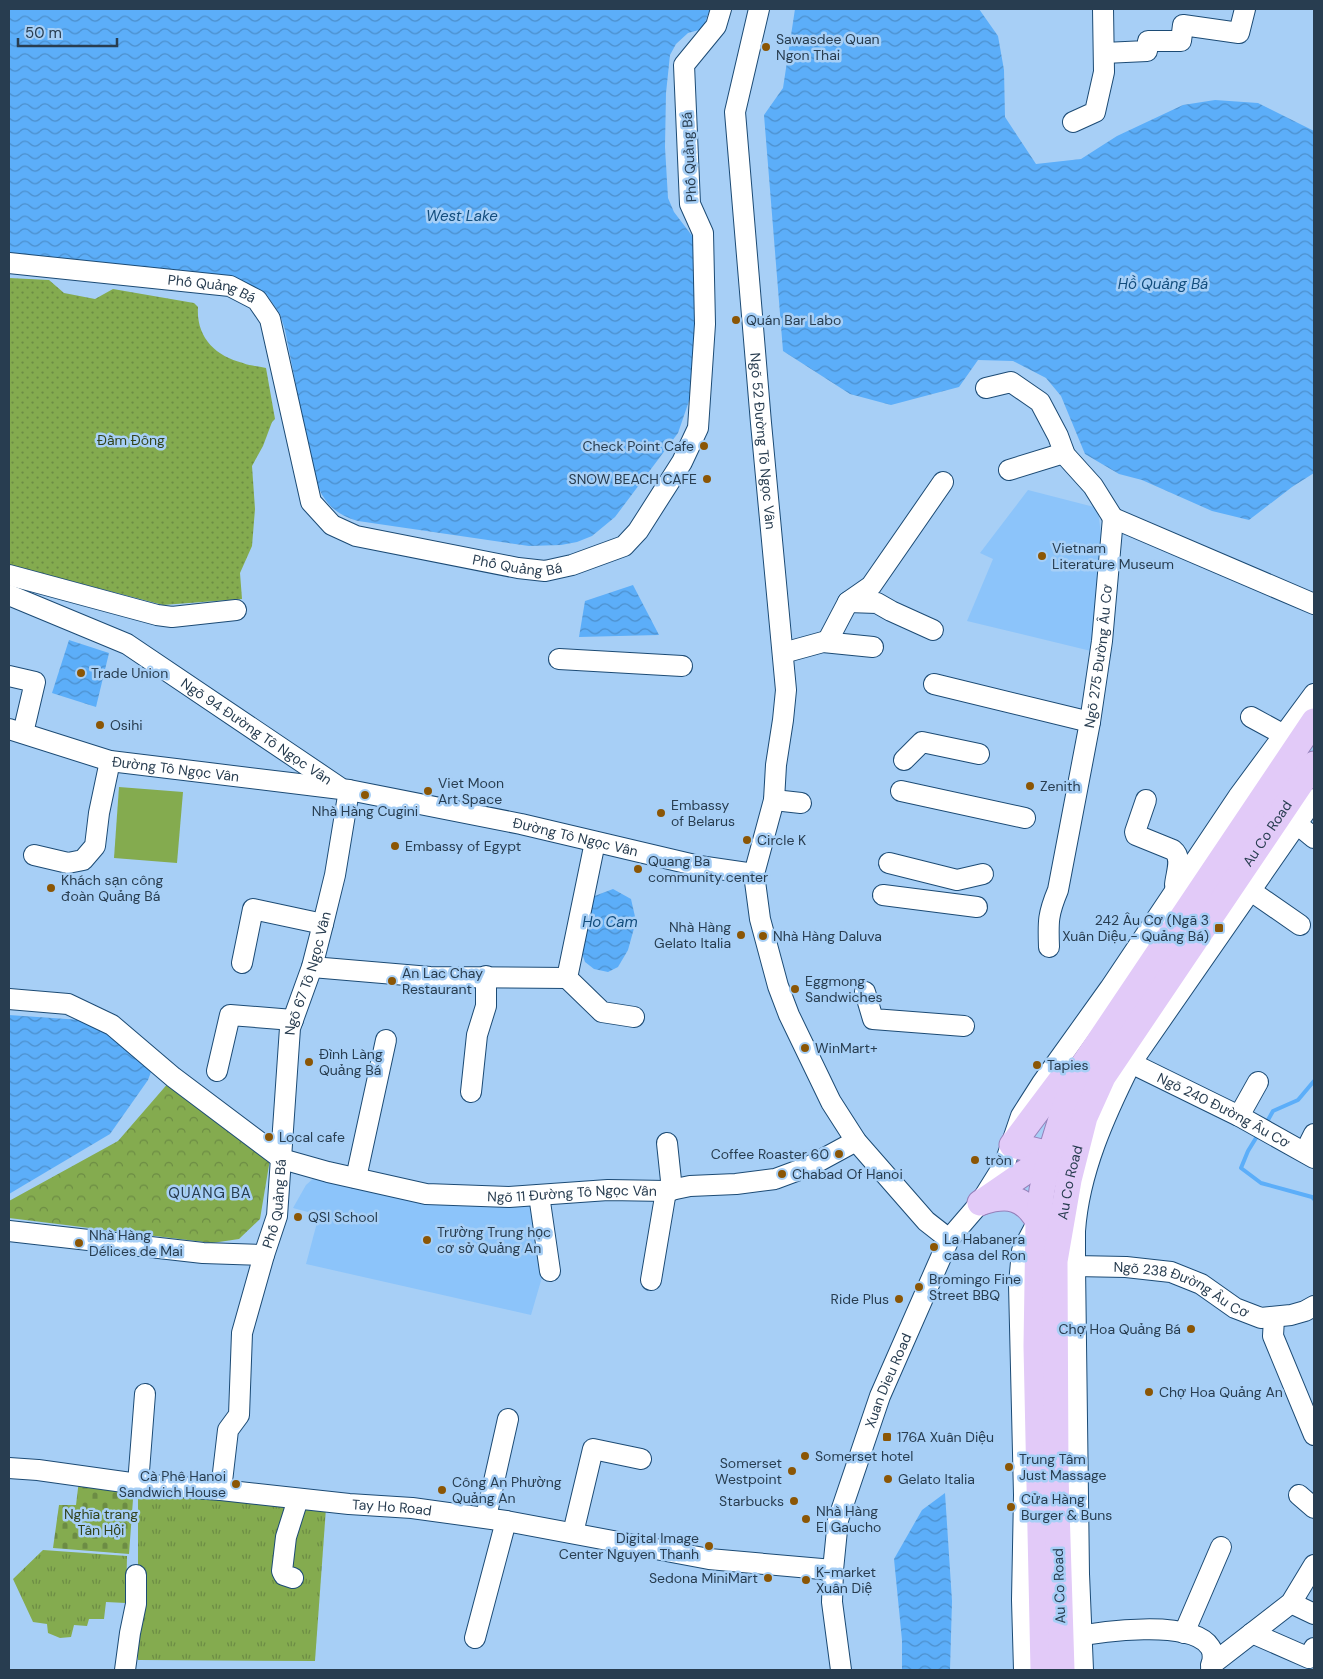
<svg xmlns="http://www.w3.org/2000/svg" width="1323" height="1679" font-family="'DM Sans',sans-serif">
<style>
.built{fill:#8cc4fa}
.grass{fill:url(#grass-tufts)}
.cemetery{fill:url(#cemetery-stones)}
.park{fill:url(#park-crowns)}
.garden{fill:url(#garden-dots)}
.pitch{fill:#84ab4f}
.water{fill:url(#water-waves)}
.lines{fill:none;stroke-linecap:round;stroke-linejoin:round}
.stream{stroke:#5caef9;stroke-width:4}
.minor-casing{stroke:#1c4b75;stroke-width:22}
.major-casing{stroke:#9581ba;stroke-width:27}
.minor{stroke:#fff;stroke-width:20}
.major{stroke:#e2caf8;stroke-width:25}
.poi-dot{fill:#8b5605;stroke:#a7cff6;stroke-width:2}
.labels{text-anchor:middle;stroke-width:5;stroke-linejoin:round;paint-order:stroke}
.poi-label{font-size:14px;fill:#283d50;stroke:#a7cff6;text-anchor:start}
.street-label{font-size:14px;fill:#283d50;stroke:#a7cff6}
.park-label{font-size:14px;fill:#33441b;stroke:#a7cff6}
.water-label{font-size:15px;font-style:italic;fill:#124d7d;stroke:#a7cff6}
.neighbourhood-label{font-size:15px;letter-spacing:1px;fill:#283d50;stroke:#a7cff6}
</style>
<defs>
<pattern id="grass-tufts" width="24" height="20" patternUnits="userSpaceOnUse" patternTransform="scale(1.25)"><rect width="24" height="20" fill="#84ab4f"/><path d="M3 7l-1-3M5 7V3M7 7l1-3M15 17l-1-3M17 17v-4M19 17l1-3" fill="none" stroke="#6c8c44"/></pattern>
<pattern id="cemetery-stones" width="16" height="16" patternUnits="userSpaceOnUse" patternTransform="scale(1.25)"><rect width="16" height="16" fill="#84ab4f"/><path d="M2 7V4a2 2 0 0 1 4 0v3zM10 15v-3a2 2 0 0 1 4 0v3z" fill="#6c8c44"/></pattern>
<pattern id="park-crowns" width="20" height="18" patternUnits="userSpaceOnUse" patternTransform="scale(1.25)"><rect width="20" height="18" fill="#84ab4f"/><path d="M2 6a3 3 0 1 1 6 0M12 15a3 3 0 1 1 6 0" fill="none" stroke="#6c8c44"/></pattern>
<pattern id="garden-dots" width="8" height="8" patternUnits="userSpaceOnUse" patternTransform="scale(1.25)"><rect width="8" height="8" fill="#84ab4f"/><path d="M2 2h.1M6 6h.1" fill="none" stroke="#6c8c44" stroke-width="1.8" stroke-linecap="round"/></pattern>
<pattern id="water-waves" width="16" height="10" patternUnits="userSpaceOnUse" patternTransform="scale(1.25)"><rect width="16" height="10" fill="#5caef9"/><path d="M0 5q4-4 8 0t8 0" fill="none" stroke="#4c8fcc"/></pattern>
</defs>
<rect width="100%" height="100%" fill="#a7cff6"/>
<g class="built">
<polygon points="1028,490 1098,508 1102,545 1098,599 1091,651 967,621 993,559 980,553"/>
<polygon points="315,1177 535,1203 545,1267 531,1315 306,1264 319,1215 293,1208 306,1185"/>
</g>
<g class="grass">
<polygon points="138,1489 326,1508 315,1661 138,1660"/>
<polygon points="43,1550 127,1556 126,1603 106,1602 104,1619 89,1619 87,1626 74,1625 71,1637 60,1638 48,1633 47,1624 33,1622 13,1579"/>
</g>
<polygon class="cemetery" points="79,1480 134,1486 129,1554 53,1548 59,1505 76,1505"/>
<polygon class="park" points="170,1081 270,1159 260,1219 239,1239 212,1243 9,1218 9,1201 118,1141"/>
<path class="garden" d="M 9,278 L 49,280 L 64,293 L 95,299 L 113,289 L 194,303 L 198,307 C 196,337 215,356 243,363 C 250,366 258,366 266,368 L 275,419 L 272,422 L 263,446 L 252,466 L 255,509 L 252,546 L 240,573 L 242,599 L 163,605 L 9,565 Z"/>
<polygon class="pitch" points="119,787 183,792 177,863 114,858"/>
<g class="water">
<path d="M 9,9 L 710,9 L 704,25 L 699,30 L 688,33 L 676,44 L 670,55 L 666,93 L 665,147 L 668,198 L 674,212 L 693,237 L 695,325 L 699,360 L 689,401 L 678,433 L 615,517 L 592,536 L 577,542 L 561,545 L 529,546 L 358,521 C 331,513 321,499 313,472 L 285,330 L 280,314 L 267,295 L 241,281 L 9,254 Z"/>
<polygon points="795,9 979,9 998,36 1004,70 1005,117 1036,164 1081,159 1117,136 1183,105 1215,100 1258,103 1314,131 1314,473 1292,487 1249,520 1212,511 1142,480 1119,474 1085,454 1061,396 1046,378 1013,361 978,360 959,387 891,405 850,394 783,351 764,115 783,88"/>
<polygon points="633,585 659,635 579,637 585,601"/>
<polygon points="69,640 109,653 96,707 52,693"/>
<polygon points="613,889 631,899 636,921 628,950 618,967 608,972 594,969 585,962 579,945 592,897"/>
<polygon points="9,1015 81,1020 108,1035 145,1063 149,1067 151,1072 148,1080 110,1134 9,1194"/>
<polygon points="945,1493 952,1601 950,1670 902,1670 902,1640 894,1559 922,1510"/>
</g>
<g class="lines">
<g class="stream">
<polyline points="1268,1120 1273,1111 1298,1100 1314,1081"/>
<polyline points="1256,1138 1248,1151 1241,1168 1261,1183 1312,1197 1314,1199"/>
</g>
<defs>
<g id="minor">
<path id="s1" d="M 759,9 L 735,112 L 761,423 L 786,690 L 783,720 L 776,765 L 774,800 L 754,874 L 760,919 L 778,986 L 789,1015 L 831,1102 L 856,1141 L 926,1221 L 949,1239"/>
<polyline points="1104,53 1147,51 1148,41 1181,41 1183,25 1239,33 1245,9"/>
<polyline points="1073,122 1095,112 1104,72 1103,9"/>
<path id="s2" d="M 9,263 L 230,286 L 257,300 L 270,319 L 311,502 L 332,525 L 356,536 L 518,568 L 545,571 L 572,565 L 624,546 L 638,531 L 682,462 L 698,428 L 705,324 L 703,233 L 690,204 L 684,65 L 716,26 L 721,9"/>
<polyline points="986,388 1011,382 1040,402 1058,436 1065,455 1093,486 1113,518"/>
<polyline points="1009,470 1064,453"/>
<polyline points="1113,518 1314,604"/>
<polyline points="9,575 157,615 172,617 236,610"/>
<path id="s3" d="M 9,595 L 127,644 L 339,787"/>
<polyline points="848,602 877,603 891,611 933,630"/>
<polyline points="827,642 848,602 871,586 943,482"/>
<polyline points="783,653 823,642 873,647"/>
<polyline points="559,659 682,666"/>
<polyline points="9,676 35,682 23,733"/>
<polyline points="934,684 1090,722"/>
<polyline points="1251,717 1284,735"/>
<path id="s4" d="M 9,729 L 110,761 L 349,790 L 521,824 L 699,866 L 754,874"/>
<polyline points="904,760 922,742 979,754"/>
<polyline points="901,791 1025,818"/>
<polyline points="774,800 801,803"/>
<path d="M 1146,800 L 1135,832 L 1136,835 L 1173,850 C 1183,858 1176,873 1175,885"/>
<polyline points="1297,824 1314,838"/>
<polyline points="595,842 567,978 602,1012 634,1017"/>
<polyline points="34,855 68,863 83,860 95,846 99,813 110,761"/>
<polyline points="889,863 957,880 983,874"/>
<polyline points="1251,891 1300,925"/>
<polyline points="883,895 977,907"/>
<path id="s5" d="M 1049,947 C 1048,921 1048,914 1058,890 L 1090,722 L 1102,641 L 1113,518"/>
<polyline points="242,963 253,909 323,924"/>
<polyline points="312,967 430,977 567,978"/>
<polyline points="865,992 873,1019 964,1026"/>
<path id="s6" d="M 9,999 L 68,1004 L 112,1025 L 173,1077 L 282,1159 L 328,1172 L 426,1194 L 509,1197 L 608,1190 L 666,1191 L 690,1186 L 736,1184 L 775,1179 L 810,1166 L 856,1141"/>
<path id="s7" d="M 1131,1063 L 1239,1116 L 1314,1158"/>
<polyline points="217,1071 230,1015 293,1020"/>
<polyline points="471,1092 477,1035 486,1006 486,976"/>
<polyline points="1239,1116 1258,1082"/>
<polyline points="667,1143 672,1190"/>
<polyline points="1305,1152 1314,1134"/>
<polyline points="356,1178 386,1040"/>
<polyline points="539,1195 550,1271"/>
<polyline points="9,1231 203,1253 264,1255"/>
<path id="s8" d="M 1061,1263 L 1075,1266 L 1126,1267 L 1171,1272 L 1201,1284 L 1235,1308 L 1261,1318 L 1291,1315 L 1305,1311 L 1314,1306"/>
<polyline points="651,1280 666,1191"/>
<polyline points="1274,1318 1273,1336 1314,1435"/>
<path id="s9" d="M 9,1468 L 38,1470 L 138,1484 L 221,1490 L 349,1504 L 412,1508 L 506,1521 L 709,1559 L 833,1570"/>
<polyline points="138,1484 145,1394"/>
<path id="s10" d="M 221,1490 L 228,1430 L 239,1415 L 242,1333 L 264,1255 L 277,1216 L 290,1028 L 312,967 L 323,924 L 335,875 L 349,790"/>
<polyline points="1299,1495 1314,1508"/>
<polyline points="486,1517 508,1419"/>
<polyline points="573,1533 593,1449 641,1459"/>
<polyline points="293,1578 284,1575 282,1571 286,1537 298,1499"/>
<polyline points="1291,1603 1314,1614"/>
<polyline points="1184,1633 1221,1547"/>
<polyline points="1252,1633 1309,1658 1314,1648"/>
<polyline points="475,1638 506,1521"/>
<path d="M 1068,1638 C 1098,1632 1192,1618 1210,1647 C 1215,1654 1212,1663 1211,1670"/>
<polyline points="1211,1665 1291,1603 1314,1565"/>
<polyline points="125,1670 130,1633 136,1604 136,1575"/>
<path id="s11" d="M 841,1670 L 832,1602 L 833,1570 L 838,1520 L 880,1396 L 949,1239 L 980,1203 L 1005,1163 L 1021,1116 L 1042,1083 L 1110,988 L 1238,797 L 1314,694"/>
<polyline points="1024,1670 1022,1600 1024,1495 1019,1284 1022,1251 1038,1221"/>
<path d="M 1083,1670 L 1079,1574 L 1075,1266 C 1075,1254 1075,1243 1075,1231 C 1079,1172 1105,1115 1131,1063 L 1314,799"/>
</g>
<g id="major">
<polyline points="1066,1158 1012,1145 1060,1081 1078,1070"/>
<path d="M 982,1202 C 1008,1194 1024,1197 1038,1221"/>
<polyline points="980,1203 1050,1155"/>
<polyline points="1043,1670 1036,1346 1038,1221 1042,1190 1050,1155 1065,1106 1081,1068 1314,721"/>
<path id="s12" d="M 1062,1670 L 1056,1475 L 1055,1261 L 1069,1180 L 1085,1117 L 1103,1077 L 1314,764"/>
</g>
</defs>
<use href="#minor" class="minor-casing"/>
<use href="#major" class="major-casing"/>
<use href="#minor" class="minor"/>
<use href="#major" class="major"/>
</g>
<g class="poi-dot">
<circle cx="766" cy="47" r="5"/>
<circle cx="736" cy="320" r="5"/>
<circle cx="704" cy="446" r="5"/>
<circle cx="707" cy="479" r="5"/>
<circle cx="1042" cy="556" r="5"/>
<circle cx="81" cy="673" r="5"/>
<circle cx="100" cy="725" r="5"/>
<circle cx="1030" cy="786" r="5"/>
<circle cx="428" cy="791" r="5"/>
<circle cx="365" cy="795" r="5"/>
<circle cx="661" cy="813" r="5"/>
<circle cx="747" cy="840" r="5"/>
<circle cx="395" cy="846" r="5"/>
<circle cx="638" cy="869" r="5"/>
<circle cx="51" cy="888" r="5"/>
<rect x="1214" y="923" width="10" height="10" rx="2.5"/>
<circle cx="741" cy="935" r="5"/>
<circle cx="763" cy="936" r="5"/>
<circle cx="392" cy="981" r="5"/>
<circle cx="795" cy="989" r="5"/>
<circle cx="805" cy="1048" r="5"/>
<circle cx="309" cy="1062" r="5"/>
<circle cx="1037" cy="1065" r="5"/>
<circle cx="269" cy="1137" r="5"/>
<circle cx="839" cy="1154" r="5"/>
<circle cx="975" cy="1160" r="5"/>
<circle cx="782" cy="1174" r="5"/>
<circle cx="298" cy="1217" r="5"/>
<circle cx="427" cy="1240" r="5"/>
<circle cx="79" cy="1243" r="5"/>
<circle cx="934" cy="1247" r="5"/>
<circle cx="919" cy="1287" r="5"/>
<circle cx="899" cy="1299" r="5"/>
<circle cx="1191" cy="1329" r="5"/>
<circle cx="1149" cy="1392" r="5"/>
<rect x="882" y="1432" width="10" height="10" rx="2.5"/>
<circle cx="805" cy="1456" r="5"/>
<circle cx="1009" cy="1467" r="5"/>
<circle cx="792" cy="1471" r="5"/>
<circle cx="888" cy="1479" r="5"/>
<circle cx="236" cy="1484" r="5"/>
<circle cx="442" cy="1490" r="5"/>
<circle cx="794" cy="1501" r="5"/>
<circle cx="1011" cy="1507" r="5"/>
<circle cx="806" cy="1519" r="5"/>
<circle cx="709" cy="1546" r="5"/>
<circle cx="768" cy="1578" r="5"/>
<circle cx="806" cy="1580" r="5"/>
</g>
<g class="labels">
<g class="poi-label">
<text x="776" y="44">Sawasdee Quan<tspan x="776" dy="16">Ngon Thai</tspan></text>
<text x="746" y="325">Quán Bar Labo</text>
<text x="694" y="451" text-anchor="end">Check Point Cafe</text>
<text x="697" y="484" text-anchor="end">SNOW BEACH CAFE</text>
<text x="1052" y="553">Vietnam<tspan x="1052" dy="16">Literature Museum</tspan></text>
<text x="91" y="678">Trade Union</text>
<text x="110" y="730">Osihi</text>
<text x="438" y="788">Viet Moon<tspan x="438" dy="16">Art Space</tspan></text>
<text x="1040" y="791">Zenith</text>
<text x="671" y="810">Embassy<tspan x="671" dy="16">of Belarus</tspan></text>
<text x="365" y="816" text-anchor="middle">Nhà Hàng Cugini</text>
<text x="757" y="845">Circle K</text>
<text x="405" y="851">Embassy of Egypt</text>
<text x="648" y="866">Quang Ba<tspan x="648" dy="16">community center</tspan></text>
<text x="61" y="885">Khách sạn công<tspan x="61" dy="16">đoàn Quảng Bá</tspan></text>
<text x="1209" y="925" text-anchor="end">242 Âu Cơ (Ngã 3<tspan x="1209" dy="16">Xuân Diệu - Quảng Bá)</tspan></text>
<text x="731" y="932" text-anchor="end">Nhà Hàng<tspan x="731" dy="16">Gelato Italia</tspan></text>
<text x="773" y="941">Nhà Hàng Daluva</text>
<text x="402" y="978">An Lac Chay<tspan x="402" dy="16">Restaurant</tspan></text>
<text x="805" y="986">Eggmong<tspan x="805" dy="16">Sandwiches</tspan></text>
<text x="815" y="1053">WinMart+</text>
<text x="319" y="1059">Đình Làng<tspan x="319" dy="16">Quảng Bá</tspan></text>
<text x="1047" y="1070">Tapies</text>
<text x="279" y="1142">Local cafe</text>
<text x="829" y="1159" text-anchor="end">Coffee Roaster 60</text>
<text x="985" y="1165">tròn</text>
<text x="792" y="1179">Chabad Of Hanoi</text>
<text x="308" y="1222">QSI School</text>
<text x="437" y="1237">Trường Trung học<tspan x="437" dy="16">cơ sở Quảng An</tspan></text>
<text x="89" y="1240">Nhà Hàng<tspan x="89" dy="16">Délices de Mai</tspan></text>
<text x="944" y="1244">La Habanera<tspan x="944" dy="16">casa del Ron</tspan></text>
<text x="929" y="1284">Bromingo Fine<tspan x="929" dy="16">Street BBQ</tspan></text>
<text x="889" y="1304" text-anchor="end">Ride Plus</text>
<text x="1181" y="1334" text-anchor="end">Chợ Hoa Quảng Bá</text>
<text x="1159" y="1397">Chợ Hoa Quảng An</text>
<text x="897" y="1442">176A Xuân Diệu</text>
<text x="815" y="1461">Somerset hotel</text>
<text x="1019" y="1464">Trung Tâm<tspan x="1019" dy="16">Just Massage</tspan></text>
<text x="782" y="1468" text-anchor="end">Somerset<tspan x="782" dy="16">Westpoint</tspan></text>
<text x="226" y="1481" text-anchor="end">Cà Phê Hanoi<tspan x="226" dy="16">Sandwich House</tspan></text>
<text x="898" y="1484">Gelato Italia</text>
<text x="452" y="1487">Công An Phường<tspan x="452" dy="16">Quảng An</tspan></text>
<text x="1021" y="1504">Cửa Hàng<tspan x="1021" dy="16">Burger &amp; Buns</tspan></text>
<text x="784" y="1506" text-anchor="end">Starbucks</text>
<text x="816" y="1516">Nhà Hàng<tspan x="816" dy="16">El Gaucho</tspan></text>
<text x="699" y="1543" text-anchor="end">Digital Image<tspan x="699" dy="16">Center Nguyen Thanh</tspan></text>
<text x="816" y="1577">K-market<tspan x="816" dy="16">Xuân Diệ</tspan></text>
<text x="758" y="1583" text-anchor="end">Sedona MiniMart</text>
</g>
<g class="street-label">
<text transform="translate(689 157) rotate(-93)" y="5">Phố Quảng Bá</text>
<text dy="5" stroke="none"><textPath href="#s2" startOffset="205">Phố Quảng Bá</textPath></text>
<text dy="5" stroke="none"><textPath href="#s1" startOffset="436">Ngõ 52 Đường Tô Ngọc Vân</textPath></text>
<text dy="5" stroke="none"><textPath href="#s2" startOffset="685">Phố Quảng Bá</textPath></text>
<text dy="5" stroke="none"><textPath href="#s5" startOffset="296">Ngõ 275 Đường Âu Cơ</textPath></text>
<text dy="5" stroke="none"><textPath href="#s3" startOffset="284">Ngõ 94 Đường Tô Ngọc Vân</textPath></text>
<text dy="5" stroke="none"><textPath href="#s4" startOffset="172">Đường Tô Ngọc Vân</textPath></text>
<text dy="5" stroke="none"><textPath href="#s12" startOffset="894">Au Co Road</textPath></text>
<text dy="5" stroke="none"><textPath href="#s4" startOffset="578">Đường Tô Ngọc Vân</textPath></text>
<text dy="5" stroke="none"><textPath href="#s10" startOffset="529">Ngõ 67 Tô Ngọc Vân</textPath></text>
<text dy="5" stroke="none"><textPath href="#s7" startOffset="104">Ngõ 240 Đường Âu Cơ</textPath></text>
<text dy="5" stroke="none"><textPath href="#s12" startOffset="489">Au Co Road</textPath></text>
<text dy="5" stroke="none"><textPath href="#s6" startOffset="619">Ngõ 11 Đường Tô Ngọc Vân</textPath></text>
<text dy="5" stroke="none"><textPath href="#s10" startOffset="295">Phố Quảng Bá</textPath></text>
<text dy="5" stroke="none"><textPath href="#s8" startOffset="126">Ngõ 238 Đường Âu Cơ</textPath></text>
<text dy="5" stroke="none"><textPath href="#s11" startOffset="299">Xuan Dieu Road</textPath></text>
<text dy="5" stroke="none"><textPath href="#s9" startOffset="385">Tay Ho Road</textPath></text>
<text transform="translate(1059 1586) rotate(-92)" y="5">Au Co Road</text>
</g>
<g class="park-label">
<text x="131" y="445">Đầm Đông</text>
<text x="101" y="1519">Nghĩa trang<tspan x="101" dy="16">Tân Hội</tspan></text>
</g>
<g class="water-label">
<text x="462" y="221">West Lake</text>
<text x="1163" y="289">Hồ Quảng Bá</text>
<text x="610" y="927">Ho Cam</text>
</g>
<g class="neighbourhood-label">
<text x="210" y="1198">QUANG BA</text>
</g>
</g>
<rect width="1323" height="1679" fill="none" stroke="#283d50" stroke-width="20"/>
<path d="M18 38v8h99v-8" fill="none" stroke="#283d50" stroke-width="2.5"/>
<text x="25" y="38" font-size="15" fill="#283d50" stroke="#a7cff6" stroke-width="4" paint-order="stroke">50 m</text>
</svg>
